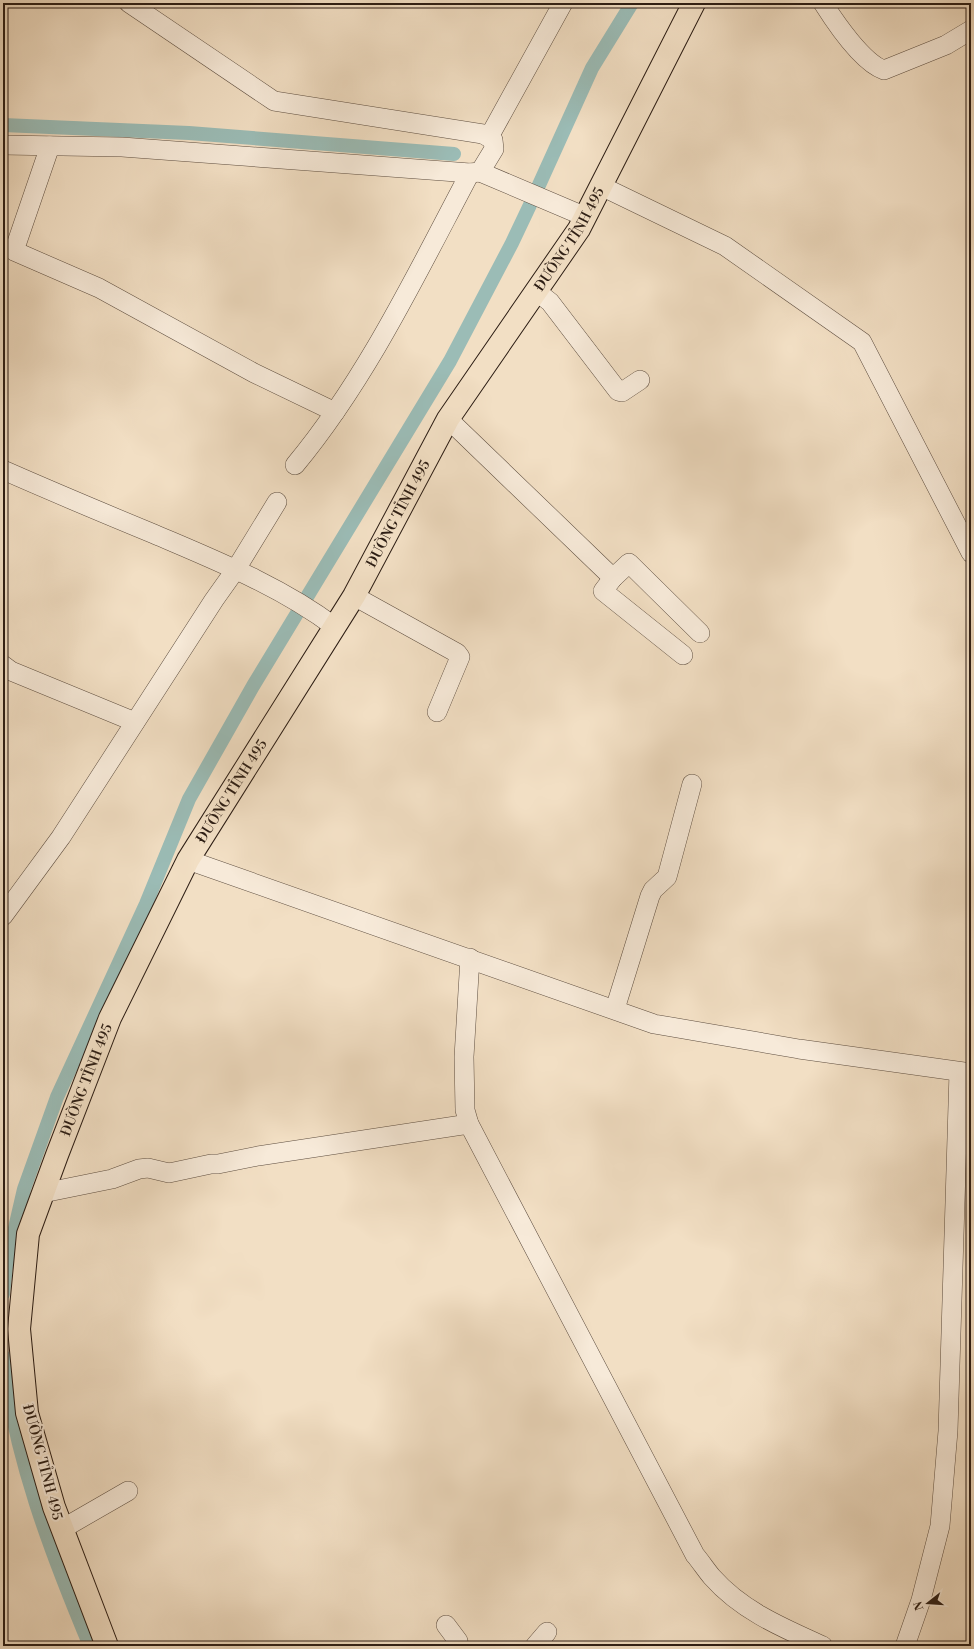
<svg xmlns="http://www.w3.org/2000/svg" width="974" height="1649" font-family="'Libre Bodoni',serif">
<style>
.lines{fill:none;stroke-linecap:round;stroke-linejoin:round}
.canal{stroke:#9bbcb6;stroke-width:14}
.minor-casing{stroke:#5e4e40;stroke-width:20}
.major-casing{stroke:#2c1d14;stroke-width:24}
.minor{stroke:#f7ead9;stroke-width:19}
.major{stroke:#f2dfc4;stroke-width:22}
.labels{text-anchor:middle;stroke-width:4;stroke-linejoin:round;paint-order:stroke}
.street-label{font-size:14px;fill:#2c1d14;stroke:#f7ead9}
</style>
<rect width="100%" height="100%" fill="#f2dfc4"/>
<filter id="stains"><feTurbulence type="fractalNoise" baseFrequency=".005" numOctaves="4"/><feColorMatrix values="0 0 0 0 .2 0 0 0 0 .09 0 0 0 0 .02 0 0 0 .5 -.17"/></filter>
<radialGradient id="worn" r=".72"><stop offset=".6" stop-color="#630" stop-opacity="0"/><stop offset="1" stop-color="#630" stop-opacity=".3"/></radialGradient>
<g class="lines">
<g class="canal">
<polyline points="3,125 189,133 454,154"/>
<polyline points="539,185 592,68 632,3"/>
<polyline points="3,1294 6,1267 24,1189 57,1097 146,904 189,799 253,686 450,361 512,243 530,205"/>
<path d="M 3,1356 C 14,1456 51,1553 90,1646"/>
</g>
<defs>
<g id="minor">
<polyline points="129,3 274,101 483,134 493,140 494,149 480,172 586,217"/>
<path d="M 823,3 C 835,22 863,63 884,70 L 946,45 L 971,30"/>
<polyline points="489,137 563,3"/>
<polyline points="3,145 122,147 470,173 480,172"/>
<polyline points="50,146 14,251 99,288 254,373 335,412"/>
<polyline points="601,186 725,246 862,342 971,553"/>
<polyline points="536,291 550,302 618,391 622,392 640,380"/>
<polyline points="448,419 613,578"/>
<path d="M 295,465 C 367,378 417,273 470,173"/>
<path d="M 3,470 C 53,492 103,513 154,534 C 217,561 280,586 335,627"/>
<polyline points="354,596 457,653 460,657 437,712"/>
<polyline points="683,655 603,591 613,578 629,563 700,633"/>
<polyline points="3,665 11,671 135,722"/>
<polyline points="188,860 654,1024 799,1049 971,1073"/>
<polyline points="3,916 61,837 214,600 236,569 277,502"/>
<path d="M 470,958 L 464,1057 L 465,1110 L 469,1124 L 695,1555 C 701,1562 706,1570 712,1577 C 742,1611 783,1628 823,1646"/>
<polyline points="615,1009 650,896 653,890 667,877 692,784"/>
<polyline points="43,1193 112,1179 139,1169 148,1168 169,1173 211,1164 218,1164 258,1156 469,1124"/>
<polyline points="62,1529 128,1491"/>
<polyline points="446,1625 458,1641 459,1646"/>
<polyline points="535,1646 547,1632"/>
<polyline points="905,1646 921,1600 940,1526 948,1431 959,1072"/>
</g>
<g id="major">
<path id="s1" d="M 107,1646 L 54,1507 L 27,1413 L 19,1329 L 28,1234 L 57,1155 L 110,1018 L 188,860 L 354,596 L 448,419 L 579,229 L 694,3"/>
</g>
</defs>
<use href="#minor" class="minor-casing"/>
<use href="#major" class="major-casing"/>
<use href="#minor" class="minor"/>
<use href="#major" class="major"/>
</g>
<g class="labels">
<g class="street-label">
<text dy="5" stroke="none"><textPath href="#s1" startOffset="1563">ĐƯỜNG TỈNH 495</textPath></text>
<text dy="5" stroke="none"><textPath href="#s1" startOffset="1239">ĐƯỜNG TỈNH 495</textPath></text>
<text dy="5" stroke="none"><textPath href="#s1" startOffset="915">ĐƯỜNG TỈNH 495</textPath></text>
<text dy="5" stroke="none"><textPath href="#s1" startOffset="591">ĐƯỜNG TỈNH 495</textPath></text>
<text transform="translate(43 1462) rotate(75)" y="5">ĐƯỜNG TỈNH 495</text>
</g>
</g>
<rect width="974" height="1649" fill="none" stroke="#f2dfc4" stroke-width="16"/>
<rect x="4" y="4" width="966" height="1641" fill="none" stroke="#2c1d14" stroke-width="2"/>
<rect x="8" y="8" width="958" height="1633" fill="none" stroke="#2c1d14"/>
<g transform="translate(928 1603) rotate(253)" stroke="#f7ead9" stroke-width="3" paint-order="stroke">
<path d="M0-3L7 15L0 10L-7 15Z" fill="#2c1d14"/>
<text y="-6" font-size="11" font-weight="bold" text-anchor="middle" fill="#2c1d14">N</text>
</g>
<rect width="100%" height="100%" filter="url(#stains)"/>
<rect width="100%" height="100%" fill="url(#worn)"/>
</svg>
